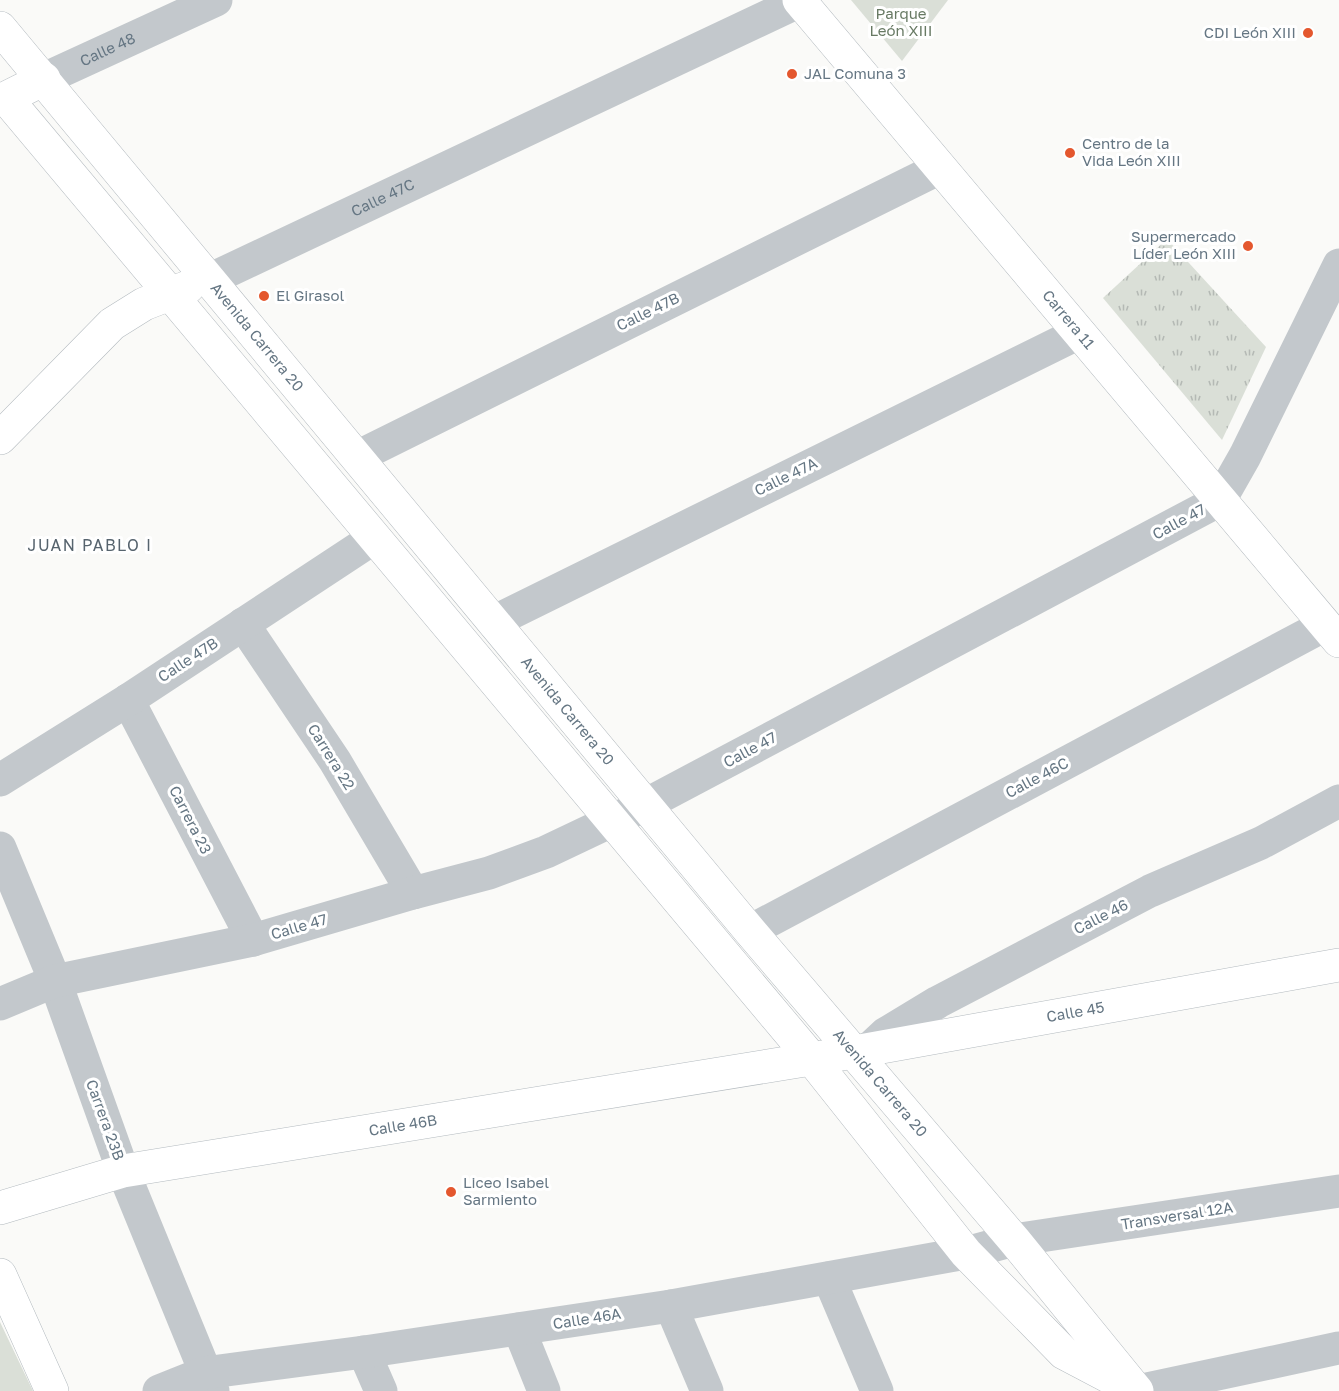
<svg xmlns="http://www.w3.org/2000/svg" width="1339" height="1391" font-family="'Golos Text',sans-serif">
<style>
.grass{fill:url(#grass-tufts)}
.green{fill:#dadfd7}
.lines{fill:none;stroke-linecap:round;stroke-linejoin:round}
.secondary-casing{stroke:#b3babf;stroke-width:34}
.street{stroke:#c3c8cc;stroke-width:33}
.secondary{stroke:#fff;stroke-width:33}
.poi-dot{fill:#e4572e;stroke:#fff;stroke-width:2}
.labels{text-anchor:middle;stroke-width:6;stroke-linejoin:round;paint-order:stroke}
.park-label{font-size:15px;fill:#687a64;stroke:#fff}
.poi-label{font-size:15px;fill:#657683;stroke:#fff;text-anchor:start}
.street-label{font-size:15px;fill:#657683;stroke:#fff}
.neighbourhood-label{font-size:16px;letter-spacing:1.5px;fill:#57646e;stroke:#fff}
</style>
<defs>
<pattern id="grass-tufts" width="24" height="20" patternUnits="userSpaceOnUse" patternTransform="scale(1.5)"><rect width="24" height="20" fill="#dadfd7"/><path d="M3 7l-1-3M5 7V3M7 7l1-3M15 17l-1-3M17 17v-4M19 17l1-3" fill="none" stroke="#b4b9b4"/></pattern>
</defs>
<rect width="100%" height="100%" fill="#fafaf8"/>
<polygon class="grass" points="1167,239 1266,347 1222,440 1103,298"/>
<g class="green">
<polygon points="851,0 948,0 902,61"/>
<polygon points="0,1322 33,1391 0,1391"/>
</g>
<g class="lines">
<defs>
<g id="secondary">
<path id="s3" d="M 799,0 L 1339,641"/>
<path id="s4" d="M 0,28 L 750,931 L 1014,1240 L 1137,1391"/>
<polyline points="44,79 6,98 811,1058 966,1253 1064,1353 1125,1385"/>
<polyline points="0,438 112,324 144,304 188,287"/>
<path id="s5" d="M 0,1208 L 123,1171 L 854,1052 L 1339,965"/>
<polyline points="0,1275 52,1391"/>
</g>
</defs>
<use href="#secondary" class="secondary-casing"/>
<g class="street">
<path id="s1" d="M 44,79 L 216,0"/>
<path id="s2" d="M 211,279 L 800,1"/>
<polyline points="357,457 940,168"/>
<polyline points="493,622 1079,333"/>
<polyline points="243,624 335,761 413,893"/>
<polyline points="128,700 253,940"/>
<polyline points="0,780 128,700 374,538"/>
<polyline points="0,848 55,981 123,1171 213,1391"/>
<polyline points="750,931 1325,625"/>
<polyline points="0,1004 55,981 253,940 413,893 489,873 546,852 645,805 1220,500 1245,456 1339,265"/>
<polyline points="870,1048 885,1034 938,1002 1150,891 1261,843 1339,801"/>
<polyline points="829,1278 877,1391"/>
<polyline points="671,1306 707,1391"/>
<polyline points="519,1329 544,1391"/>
<polyline points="364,1352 381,1391"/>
<polyline points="159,1391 204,1373 364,1352 671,1306 966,1253 1014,1240 1339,1191"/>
<polyline points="1138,1391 1339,1348"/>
</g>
<use href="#secondary" class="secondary"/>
</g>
<g class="poi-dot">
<circle cx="1308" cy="33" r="6"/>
<circle cx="792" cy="74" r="6"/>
<circle cx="1070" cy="153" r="6"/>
<circle cx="1248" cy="246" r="6"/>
<circle cx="264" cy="296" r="6"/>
<circle cx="451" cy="1192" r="6"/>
</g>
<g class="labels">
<g class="park-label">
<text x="901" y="19">Parque<tspan x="901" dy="17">León XIII</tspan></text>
</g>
<g class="poi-label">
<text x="1296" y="38" text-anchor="end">CDI León XIII</text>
<text x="804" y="79">JAL Comuna 3</text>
<text x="1082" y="149">Centro de la<tspan x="1082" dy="17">Vida León XIII</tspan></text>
<text x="1236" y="242" text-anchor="end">Supermercado<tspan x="1236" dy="17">Líder León XIII</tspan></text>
<text x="276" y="301">El Girasol</text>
<text x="463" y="1188">Liceo Isabel<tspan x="463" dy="17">Sarmiento</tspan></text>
</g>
<g class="street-label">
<text dy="5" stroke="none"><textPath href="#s1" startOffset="70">Calle 48</textPath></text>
<text dy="5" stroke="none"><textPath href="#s2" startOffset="190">Calle 47C</textPath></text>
<text transform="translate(648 312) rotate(-26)" y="5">Calle 47B</text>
<text dy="5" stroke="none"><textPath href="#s3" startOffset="418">Carrera 11</textPath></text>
<text dy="5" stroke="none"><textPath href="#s4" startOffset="402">Avenida Carrera 20</textPath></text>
<text transform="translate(786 477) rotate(-26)" y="5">Calle 47A</text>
<text transform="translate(1179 522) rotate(-28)" y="5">Calle 47</text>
<text transform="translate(188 660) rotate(-33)" y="5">Calle 47B</text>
<text dy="5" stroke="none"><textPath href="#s4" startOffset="888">Avenida Carrera 20</textPath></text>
<text transform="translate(750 750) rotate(-28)" y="5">Calle 47</text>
<text transform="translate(331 757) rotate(58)" y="5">Carrera 22</text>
<text transform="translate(1037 778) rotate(-28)" y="5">Calle 46C</text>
<text transform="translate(190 820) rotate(63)" y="5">Carrera 23</text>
<text transform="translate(1101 917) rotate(-27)" y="5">Calle 46</text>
<text transform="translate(299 927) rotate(-16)" y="5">Calle 47</text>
<text dy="5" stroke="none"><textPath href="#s5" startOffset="1094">Calle 45</textPath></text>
<text dy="5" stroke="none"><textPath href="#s4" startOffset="1374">Avenida Carrera 20</textPath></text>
<text transform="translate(105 1120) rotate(70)" y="5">Carrera 23B</text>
<text dy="5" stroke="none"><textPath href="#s5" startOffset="412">Calle 46B</textPath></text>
<text transform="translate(1177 1216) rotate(-9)" y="5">Transversal 12A</text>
<text transform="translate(587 1319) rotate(-9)" y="5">Calle 46A</text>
</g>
<g class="neighbourhood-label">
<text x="90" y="551">JUAN PABLO I</text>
</g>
</g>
</svg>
